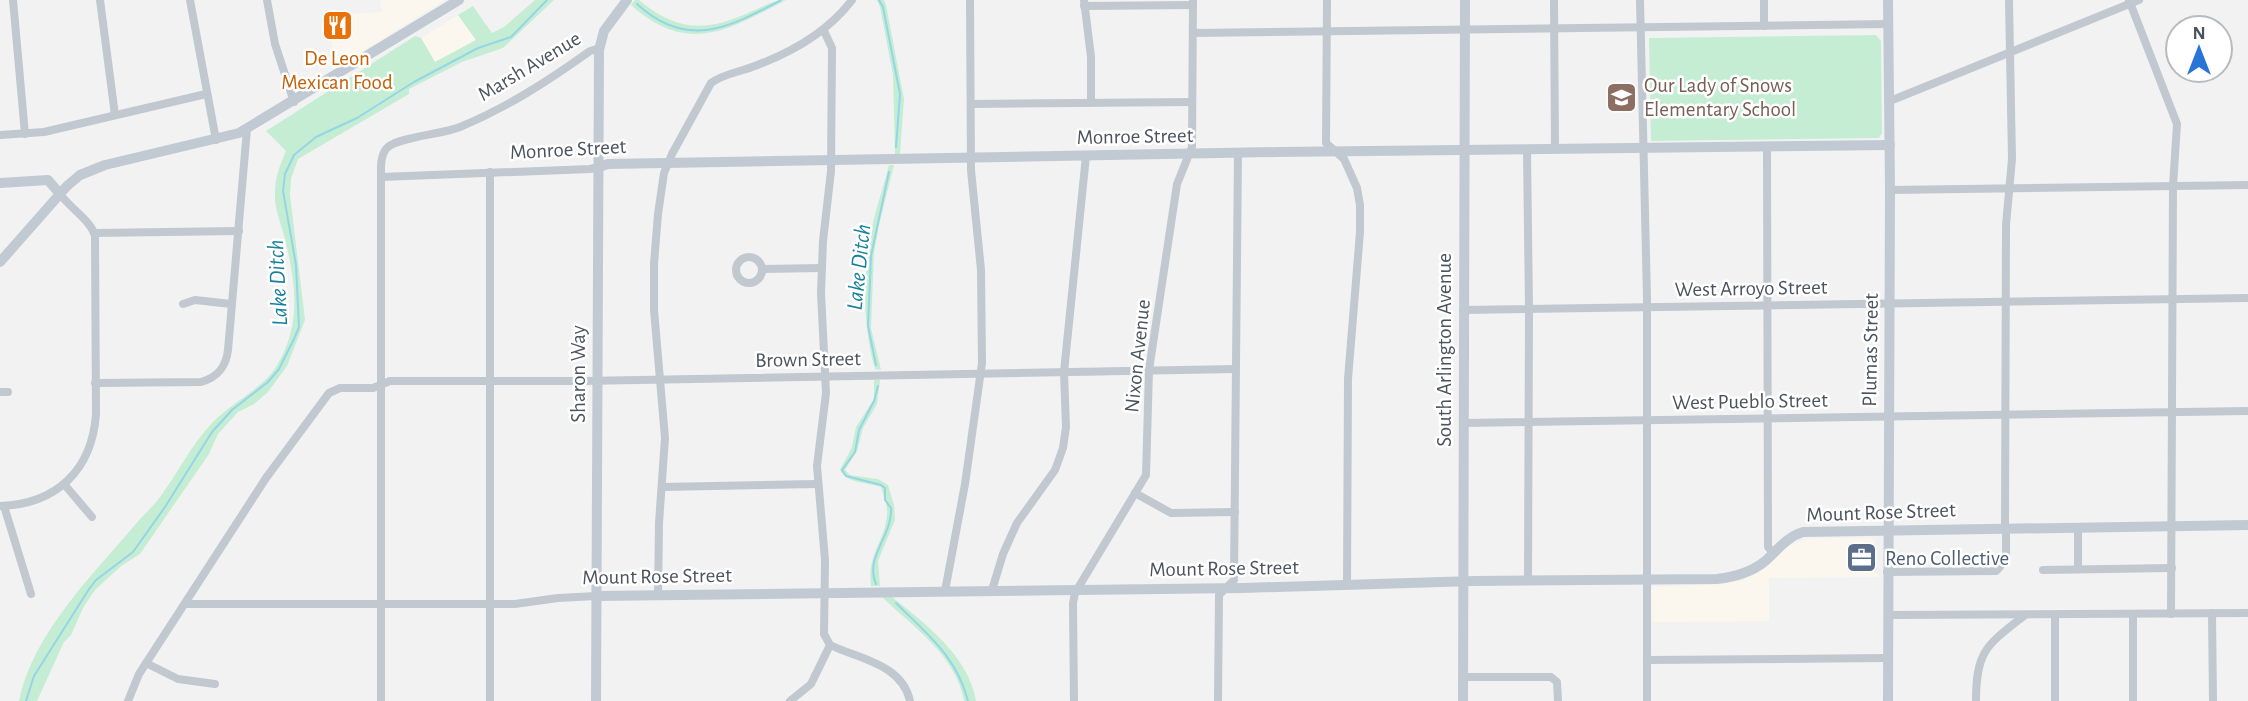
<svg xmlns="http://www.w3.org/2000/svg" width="2248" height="701" font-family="'Alegreya Sans',sans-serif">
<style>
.commercial{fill:#fbf7ee}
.green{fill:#c4edd4}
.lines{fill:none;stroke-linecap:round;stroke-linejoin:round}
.stream{stroke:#95d5e6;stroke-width:2}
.street{stroke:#c1c8cf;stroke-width:8}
.secondary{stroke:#c1cad3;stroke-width:10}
.labels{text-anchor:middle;stroke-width:5;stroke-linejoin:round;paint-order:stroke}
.food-label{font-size:21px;fill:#c56008;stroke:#fff}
.street-label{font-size:21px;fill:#4b545e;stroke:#fff}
.education-label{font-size:21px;fill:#785e54;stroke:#fff;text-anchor:start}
.service-label{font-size:21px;fill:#4e5e75;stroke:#fff;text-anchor:start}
.water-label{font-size:23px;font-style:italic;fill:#18809c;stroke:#fff}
</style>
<rect width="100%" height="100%" fill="#f3f2f2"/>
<g class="commercial">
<polygon points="380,0 445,0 335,68 328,15 382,12"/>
<polygon points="458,15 476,40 435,62 421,38"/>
<polygon points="1809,538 1872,538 1875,542 1875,572 1880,577 1769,578 1769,621 1652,622 1651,591 1653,587 1723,584 1743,580 1760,571 1789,545"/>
</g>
<g class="green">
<path d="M 535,0 L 554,0 L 503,48 L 462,62 L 409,89 L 409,94 L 298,159 L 291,179 L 290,195 L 305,320 L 287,366 L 268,392 L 254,404 L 238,412 L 218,434 L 209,454 L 140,554 L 121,566 L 95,590 L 84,606 L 71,635 L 64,642 L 37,701 L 19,701 C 32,635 93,574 135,525 C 143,515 153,507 160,497 C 178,473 191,445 212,423 C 231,403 262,389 276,367 C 302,325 296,284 285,239 C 281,223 274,209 275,192 C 275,177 280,165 286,151 L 266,131 L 415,36 L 421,38 L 435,62 L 476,40 L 458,15 L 473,6 L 492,33 L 504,27 Z"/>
<path d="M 635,0 L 639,0 C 677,32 707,32 750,12 C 762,7 773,0 786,0 C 728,30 688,56 631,5 Z"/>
<polygon points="877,0 884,0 886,5 904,99 900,154 895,154 893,75 880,7"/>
<polygon points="1876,35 1881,41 1882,133 1879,138 1651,141 1649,38"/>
<path d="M 889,165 L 894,165 L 879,225 L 874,253 L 871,328 L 881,370 L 875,369 C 862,325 863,273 872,228 C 876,207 884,186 889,165 Z"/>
<path d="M 874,380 L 880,380 L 877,404 L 863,428 L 857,451 L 845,470 L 850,475 L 878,479 L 888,485 L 894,505 L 895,520 L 878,561 L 880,586 L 871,586 C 867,552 885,543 887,514 C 888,506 883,495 881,487 C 868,482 847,484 840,470 L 852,447 L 856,427 L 874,399 Z"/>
<path d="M 882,597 L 892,597 C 925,623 969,657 976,701 L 964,701 C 956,655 914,628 882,597 Z"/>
</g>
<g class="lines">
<g class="stream">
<polyline points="879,0 883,7 900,94 896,147"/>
<path d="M 637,4 C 687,50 729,28 781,0"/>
<polyline points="876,365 868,326 871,256 889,172"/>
<path d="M 876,584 C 864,558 893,535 891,508 L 885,500 L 885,488 L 881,485 L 846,476 L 842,470 L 855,452 L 859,430 L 874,401 L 878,386"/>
<path d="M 896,603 C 927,634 957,657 968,701"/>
<polyline points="26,701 34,676 89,589 96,580 133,552 165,507 212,432 232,410 268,382 279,369 294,339 299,327 296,265 283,191 285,174 294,155 316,137 357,118 414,82 478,48 511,37 547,0"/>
</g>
<g class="street">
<polyline points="13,0 25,134"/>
<polyline points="100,0 115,115"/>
<polyline points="190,0 216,140"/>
<polyline points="267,0 275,44 294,102"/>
<polyline points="1084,0 1091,57 1091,103"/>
<polyline points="1327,0 1326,143 1344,159 1357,188 1360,205 1360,232 1348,379 1347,585"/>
<polyline points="1554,0 1555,149"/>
<polyline points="1640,0 1647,298 1647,701"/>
<polyline points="1764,0 1764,26"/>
<polyline points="2129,0 2177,124 2173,186 2171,614"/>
<polyline points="1084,6 1193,5"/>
<path d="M 824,31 L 832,48 L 831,171 L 823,241 L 821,293 L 826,393 L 817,466 L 825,560 L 824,634 L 830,645 C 859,659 902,664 910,701"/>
<polyline points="1193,33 1888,24"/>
<polyline points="1890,101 2139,0"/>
<polyline points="971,104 1192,102"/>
<polyline points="0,135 44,132 206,94"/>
<polyline points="1767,147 1768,547 1773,553"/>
<polyline points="1527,150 1529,309 1528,581"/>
<polyline points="381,177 590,169 599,167"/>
<polyline points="1890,190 2248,185"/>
<polyline points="94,233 239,231"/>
<circle cx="749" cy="270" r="13"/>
<polyline points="762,269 822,268"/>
<polyline points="183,304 195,300 231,304"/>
<polyline points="1463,310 2248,298"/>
<path d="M 95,383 L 201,382 C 218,377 226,367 228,350 L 247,129"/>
<polyline points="0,392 8,392"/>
<polyline points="1463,423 2248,411"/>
<polyline points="64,484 92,517"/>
<polyline points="662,487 817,484"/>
<polyline points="1135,493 1171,513 1235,512"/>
<path d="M 0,506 C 57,504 92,470 96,414 L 95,235 C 89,219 70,208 60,194"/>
<polyline points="4,506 31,594"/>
<polyline points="2005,528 2006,225 2012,159 2009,0"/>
<polyline points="2078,569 2078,527"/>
<polyline points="2043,570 2172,568"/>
<polyline points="1887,572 1996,571 2006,560 2006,528"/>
<polyline points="992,590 1003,554 1017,523 1055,470 1063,448 1066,427 1064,372 1086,156"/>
<polyline points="945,591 965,484 982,363 981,270 971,170 970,0"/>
<path d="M 658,595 L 659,523 L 665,438 L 654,310 L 654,264 L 658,214 L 664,173 L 672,154 L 711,83 C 723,74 739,72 752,67 C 791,53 827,33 852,0"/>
<polyline points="186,604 515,604 558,598 596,596"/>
<polyline points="2212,613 2213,701"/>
<polyline points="2133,614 2133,701"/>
<polyline points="1888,615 2248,613"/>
<polyline points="2055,615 2055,701"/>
<polyline points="1647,660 1888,658"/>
<polyline points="146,663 178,679 215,684"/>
<polyline points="1463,677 1551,677 1557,682 1558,701"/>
<polyline points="128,701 139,674 266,478 329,393 340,388 373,388 390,381 583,381 1236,369"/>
<path d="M 381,701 L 381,177 C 381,167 380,154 388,147 C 400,137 443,134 460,127 C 508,107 548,81 590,51 L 600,48"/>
<polyline points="490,701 490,172"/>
<polyline points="790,701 811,684 830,645"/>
<polyline points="1074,701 1073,603 1075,593 1146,475 1149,370 1177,184 1192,147 1193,0"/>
<polyline points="1218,701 1219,595 1234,580 1238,153"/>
<path d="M 1976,701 C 1976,650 1987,645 2025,615"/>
</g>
<g class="secondary">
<polyline points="599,167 608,164 1278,152 1890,145"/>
<polyline points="0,183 48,180 60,194"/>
<polyline points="0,262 67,186 80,175 105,165 239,133 459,0"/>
<path d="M 596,596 L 1243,588 L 1474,581 L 1717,579 C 1735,577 1750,573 1764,562 C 1777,551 1786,537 1803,532 L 2248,525"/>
<polyline points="596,701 599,50 604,31 627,0"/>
<polyline points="1463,701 1465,0"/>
<polyline points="1888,701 1890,190 1888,0"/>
</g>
</g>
<defs>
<symbol id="restaurant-square" viewBox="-11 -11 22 22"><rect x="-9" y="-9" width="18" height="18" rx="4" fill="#e8710a" stroke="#fff"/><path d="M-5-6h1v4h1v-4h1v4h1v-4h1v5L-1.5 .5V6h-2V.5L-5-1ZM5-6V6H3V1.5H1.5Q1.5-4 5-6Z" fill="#fff"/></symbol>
<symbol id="school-square" viewBox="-11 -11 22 22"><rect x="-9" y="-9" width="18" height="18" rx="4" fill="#8d6e63" stroke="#fff"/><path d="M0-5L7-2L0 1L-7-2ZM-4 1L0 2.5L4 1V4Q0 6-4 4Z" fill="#fff"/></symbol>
<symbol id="office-square" viewBox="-11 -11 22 22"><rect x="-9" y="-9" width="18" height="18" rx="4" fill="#5c6f8a" stroke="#fff"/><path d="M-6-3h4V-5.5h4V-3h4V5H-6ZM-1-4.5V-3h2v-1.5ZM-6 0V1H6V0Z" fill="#fff"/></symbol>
</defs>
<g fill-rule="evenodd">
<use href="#restaurant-square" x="320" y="8" width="35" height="35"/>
<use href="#school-square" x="1604" y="80" width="35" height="35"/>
<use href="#office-square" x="1844" y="540" width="35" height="35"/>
</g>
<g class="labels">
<g class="food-label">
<text x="337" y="65">De Leon<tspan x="337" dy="24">Mexican Food</tspan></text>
</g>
<g class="street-label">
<text transform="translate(529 66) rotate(-31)" y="7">Marsh Avenue</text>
<text transform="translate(1135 136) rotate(-1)" y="7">Monroe Street</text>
<text transform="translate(568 149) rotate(-3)" y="7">Monroe Street</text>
<text transform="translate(1751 288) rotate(-1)" y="7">West Arroyo Street</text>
<text transform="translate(1444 350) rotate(-90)" y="7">South Arlington Avenue</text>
<text transform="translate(1870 350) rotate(-89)" y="7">Plumas Street</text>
<text transform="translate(1137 356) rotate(-84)" y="7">Nixon Avenue</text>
<text transform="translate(808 359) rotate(-1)" y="7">Brown Street</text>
<text transform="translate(578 374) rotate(-90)" y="7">Sharon Way</text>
<text transform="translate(1750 401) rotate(-1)" y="7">West Pueblo Street</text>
<text transform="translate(1881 512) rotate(-2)" y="7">Mount Rose Street</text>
<text transform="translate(1224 568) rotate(-1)" y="7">Mount Rose Street</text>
<text transform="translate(657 576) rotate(-1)" y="7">Mount Rose Street</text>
</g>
<g class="education-label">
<text x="1644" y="92">Our Lady of Snows<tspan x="1644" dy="24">Elementary School</tspan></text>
</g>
<g class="service-label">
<text x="1885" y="565">Reno Collective</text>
</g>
<g class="water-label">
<text transform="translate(858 267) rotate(-84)" y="8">Lake Ditch</text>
<text transform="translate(277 283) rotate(-93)" y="8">Lake Ditch</text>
</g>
</g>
<g transform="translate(2199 49)"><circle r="33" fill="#ffffff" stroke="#b7bbbf" stroke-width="2"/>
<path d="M0-5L12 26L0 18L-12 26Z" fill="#2874d7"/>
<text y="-10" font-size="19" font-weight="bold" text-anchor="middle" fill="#4b545e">N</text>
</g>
</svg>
